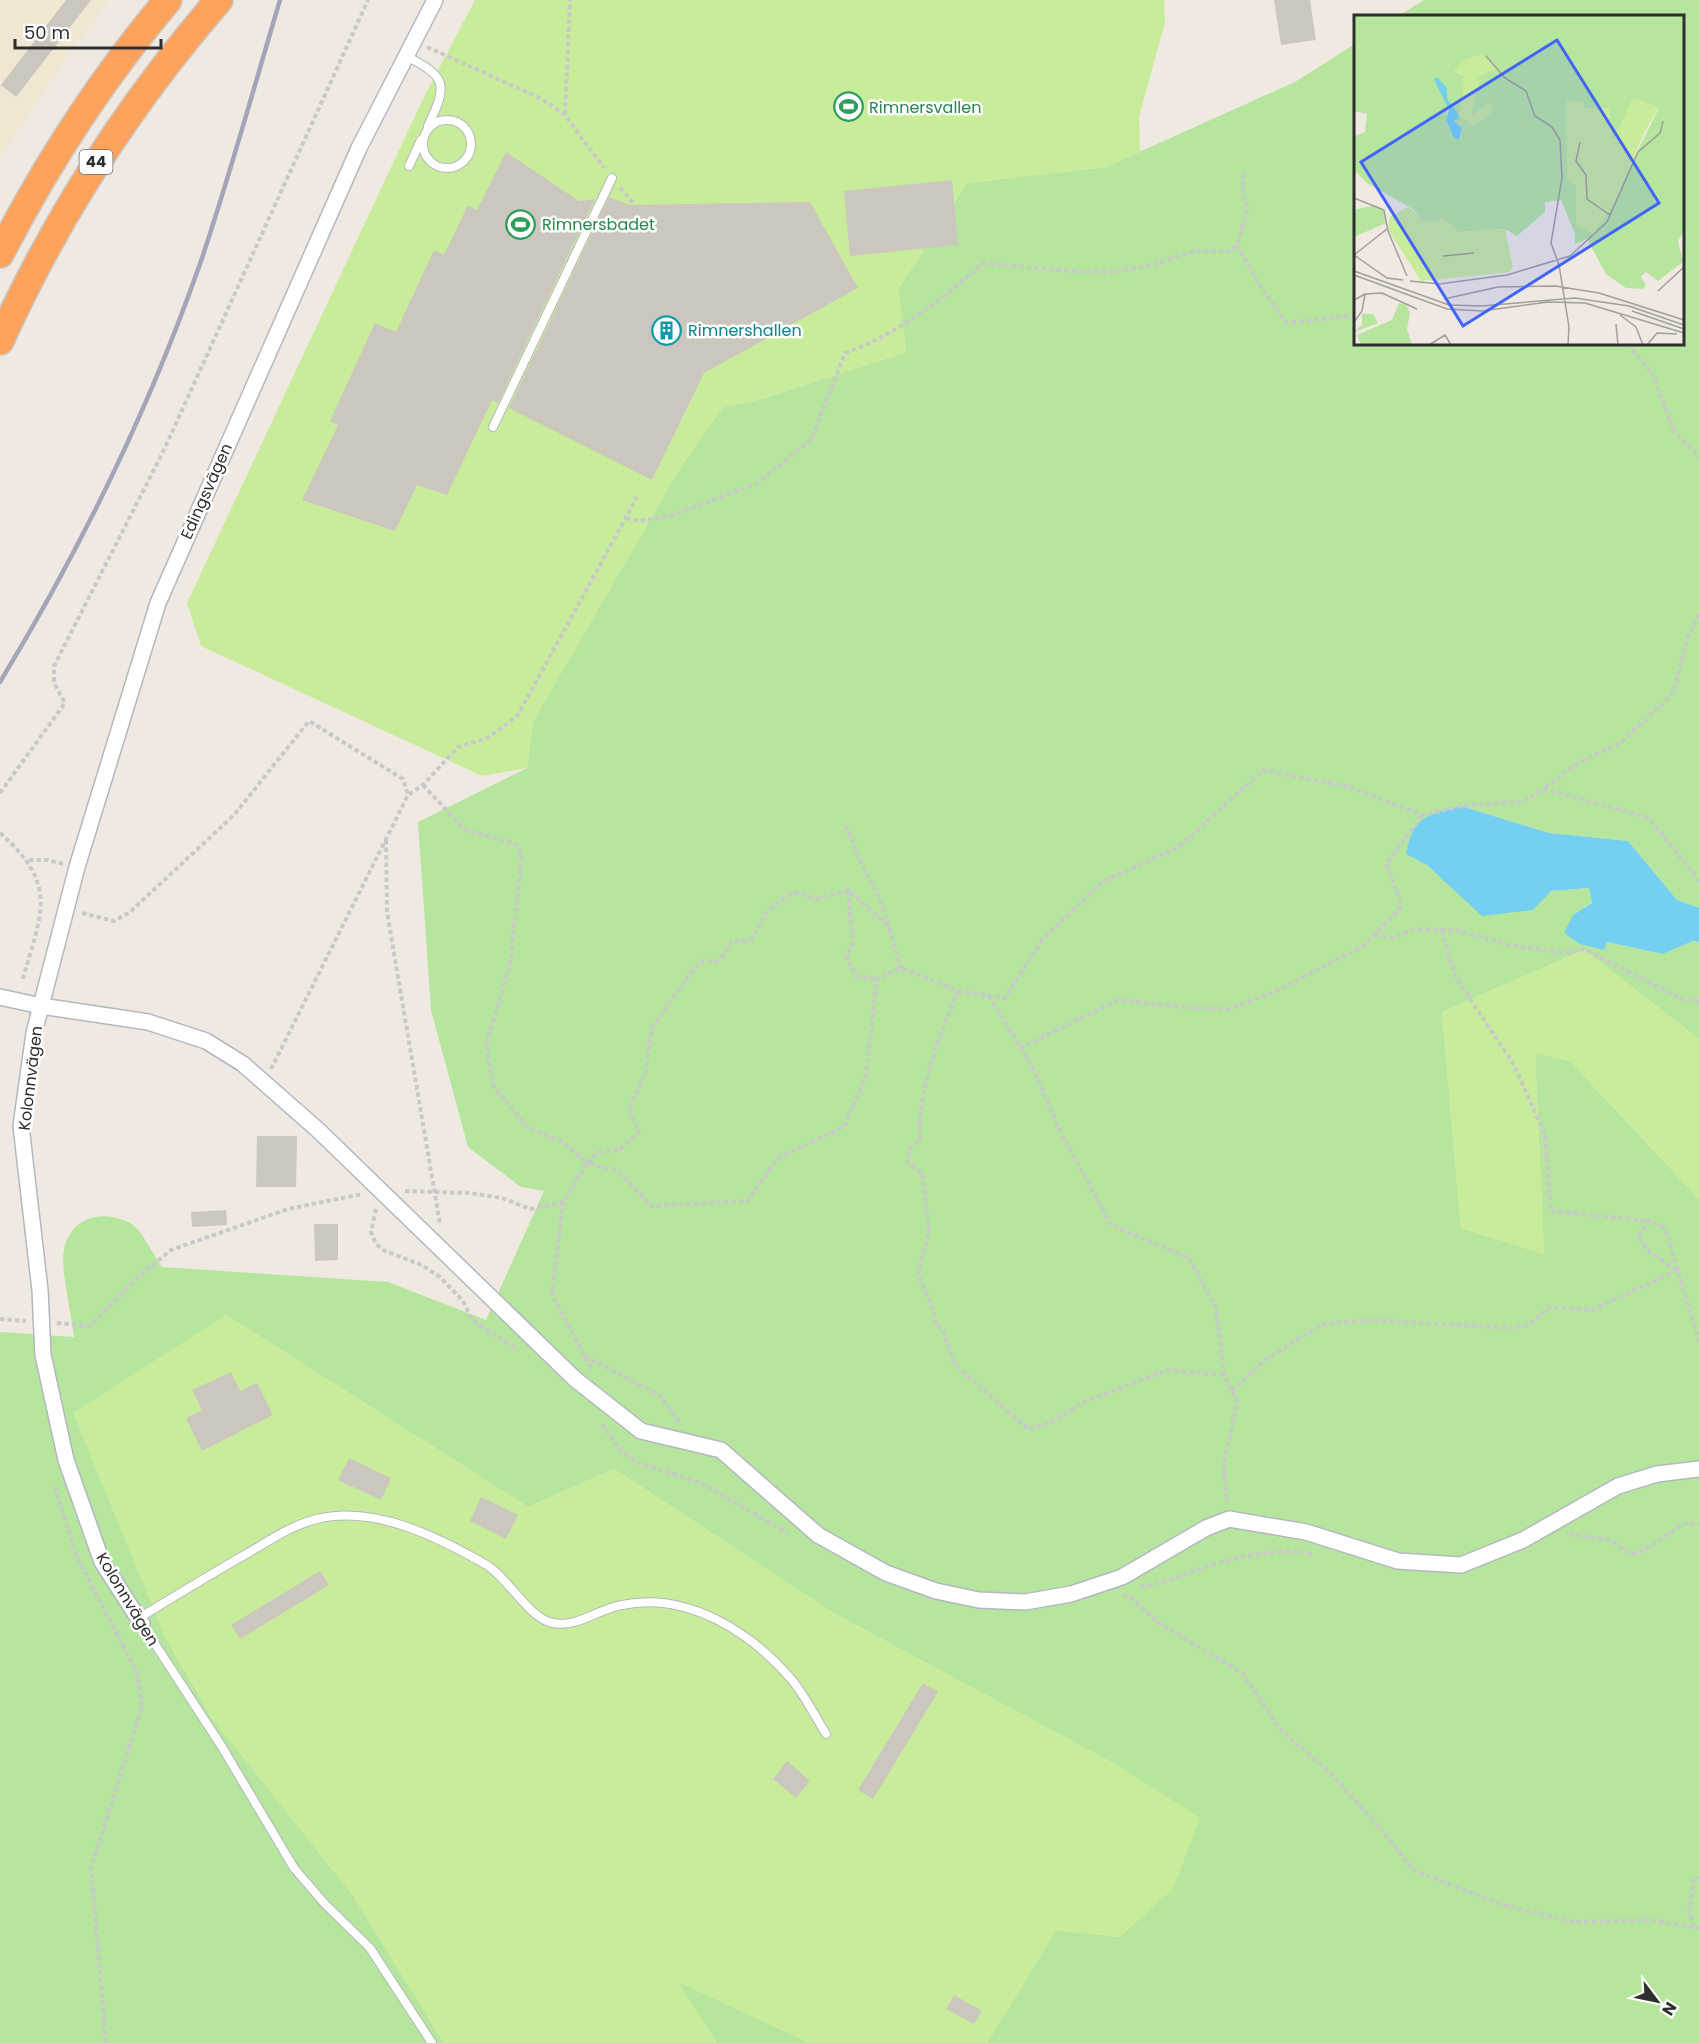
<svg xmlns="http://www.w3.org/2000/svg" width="1699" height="2043" font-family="Poppins,sans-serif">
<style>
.education{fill:#f0e6d1}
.green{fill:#b6e59e}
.pitch{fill:#c9ec9a}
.water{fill:#75cff0}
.building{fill:#cbc7bf}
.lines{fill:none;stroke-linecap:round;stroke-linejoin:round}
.lane-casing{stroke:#b4b7c1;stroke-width:10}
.street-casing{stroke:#b4b7c1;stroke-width:18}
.highway-casing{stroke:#c9c9c9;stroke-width:30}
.path{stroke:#c9c9c9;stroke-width:4;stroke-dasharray:4.5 3;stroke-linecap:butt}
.lane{stroke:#fff;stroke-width:8}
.street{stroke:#fff;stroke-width:15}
.highway{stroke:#ffa35c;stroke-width:27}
.rail{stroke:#a3a6b8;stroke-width:4.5}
.labels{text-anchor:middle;stroke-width:5;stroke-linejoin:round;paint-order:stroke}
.shield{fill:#fff;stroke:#6d6d6d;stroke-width:1.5}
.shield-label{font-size:15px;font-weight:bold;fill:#2e2e2e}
.leisure-label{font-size:16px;fill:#27864d;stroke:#fff;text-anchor:start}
.culture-label{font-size:16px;fill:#0d838f;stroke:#fff;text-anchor:start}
.street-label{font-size:16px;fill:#2e2e2e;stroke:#fff}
.inset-road{fill:none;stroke:#a29e99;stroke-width:1.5}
.view{fill:#4264fb;fill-opacity:0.15;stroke:#4264fb;stroke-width:3}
.inset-edge{fill:none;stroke:#2e2e2e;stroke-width:3}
</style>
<rect width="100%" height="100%" fill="#efe9e1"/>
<polygon class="education" points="0,0 110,0 76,43 0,157"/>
<g class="green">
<path d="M 1424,0 L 1699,0 L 1699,908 L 1677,900 L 1628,841 L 1549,833 L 1461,806 L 1427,865 L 1464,898 L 1589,888 L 1592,903 L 1573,915 L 1607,942 L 1663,954 L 1693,941 L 1699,942 L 1699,1039 L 1584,950 L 1442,1012 L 1461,1228 L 1544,1254 L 1535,1052 L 1570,1061 L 1699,1199 L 1699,2043 L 987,2043 L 1056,1930 L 1120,1937 L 1122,1768 L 837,1615 L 614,1469 L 528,1507 L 226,1315 L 164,1635 L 212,1718 L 352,1894 L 444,2043 L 0,2043 L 0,1332 L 74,1337 C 72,1316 60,1268 64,1250 C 70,1216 105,1208 133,1225 C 141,1230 155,1257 162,1267 L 388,1282 L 486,1320 L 544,1191 L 521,1187 L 468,1147 L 431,1010 L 418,822 L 527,768 L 533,721 L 682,465 L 723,407 L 762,399 L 906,352 L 898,289 L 967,183 L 1106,167 L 1295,82 L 1355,44 L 1356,344 L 1682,344 L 1682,16 L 1398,16 Z"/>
<polygon points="677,1981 810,2043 717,2043"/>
</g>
<g class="pitch">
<polygon points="475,0 1164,0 1165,22 1139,117 1140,152 1106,167 967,183 898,289 906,352 762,399 723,407 682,465 533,721 527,768 482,776 201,646 187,603 423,99"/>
<polygon points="1584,950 1699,1039 1699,1199 1570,1061 1535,1053 1544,1254 1461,1228 1442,1012"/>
<polygon points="226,1315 528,1507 614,1469 837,1615 1122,1768 1200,1818 1173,1889 1120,1937 1056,1930 987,2043 810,2043 678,1982 717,2043 444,2043 352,1894 212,1718 164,1635 73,1413"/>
</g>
<path class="water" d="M 1461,806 L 1549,833 L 1628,841 L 1677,900 L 1699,908 L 1699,942 L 1693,941 L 1663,954 L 1607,942 L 1604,950 L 1580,944 L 1564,933 L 1573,915 L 1592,903 L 1589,888 L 1551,891 L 1533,910 L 1482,916 L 1427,865 L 1406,854 C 1413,816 1427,815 1461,806 Z"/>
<g class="building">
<polygon points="66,0 91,0 16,97 1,85"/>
<polygon points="1274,0 1310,0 1316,40 1281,45"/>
<polygon points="506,152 579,201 595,199 498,403 492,400 447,495 417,485 395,531 302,500 338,425 330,421 375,323 396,332 434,250 444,255 468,205 477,210"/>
<polygon points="952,180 958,245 850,256 844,191"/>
<polygon points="609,197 629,205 810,202 858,288 704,373 652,480 509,408"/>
<polygon points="257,1136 297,1136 296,1187 256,1187"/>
<polygon points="226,1210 227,1225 192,1227 191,1212"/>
<polygon points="314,1224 338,1224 338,1260 315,1261"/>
<polygon points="231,1372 240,1391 257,1383 273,1415 202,1451 186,1418 202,1410 192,1390"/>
<polygon points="349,1458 391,1478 381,1500 338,1480"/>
<polygon points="481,1497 518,1515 506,1539 470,1521"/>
<polygon points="320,1571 329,1585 240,1639 231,1625"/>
<polygon points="923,1683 938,1692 873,1799 858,1790"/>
<polygon points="787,1761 810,1781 796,1798 773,1779"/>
<polygon points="954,1995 982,2011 974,2024 946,2009"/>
</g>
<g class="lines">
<defs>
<g id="lane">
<path d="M 406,56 C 447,77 448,84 428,126"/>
<circle cx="447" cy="144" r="24"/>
<polyline points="409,166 421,140"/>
<polyline points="493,427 612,178"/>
<path d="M 139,1618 C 175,1596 211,1574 248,1553 C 270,1540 292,1525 317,1519 C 374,1505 438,1537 485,1564 C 508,1577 528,1618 553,1623 C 577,1628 598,1609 622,1605 C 687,1591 751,1632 792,1680 C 805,1696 815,1716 826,1734"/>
<polyline points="142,1624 222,1747 294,1868 324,1903 370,1948 432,2043"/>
</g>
<g id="street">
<polyline points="0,997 41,1006 148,1022 206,1041 243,1064 318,1130 575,1379 641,1431 721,1450 818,1535 886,1573 936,1591 979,1600 1025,1602 1071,1594 1122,1577 1206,1528 1229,1519 1306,1532 1398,1561 1461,1565 1523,1540 1618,1486 1657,1474 1699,1469"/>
<polyline points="142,1624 102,1562 66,1460 43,1355 40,1290 21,1126 34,1033 77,867 158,603 359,148 435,0"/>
</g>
<g id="highway">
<path d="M 0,254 C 47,163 102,78 168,0"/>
<path d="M 0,341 C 56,217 130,103 219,0"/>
</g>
</defs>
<use href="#lane" class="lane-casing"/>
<use href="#street" class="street-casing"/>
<use href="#highway" class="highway-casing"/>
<g class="path">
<polyline points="427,47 542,99 565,115 604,168"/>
<polyline points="565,114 570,0"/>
<polyline points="620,188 635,205"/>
<polyline points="1237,245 1260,286 1287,323 1347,316 1356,319"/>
<polyline points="1628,344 1653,375 1674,431 1699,457"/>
<path d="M 626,518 L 639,521 L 673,515 L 757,483 L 811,440 L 845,353 C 896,335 943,299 983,263 L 1069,271 L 1114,272 L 1152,265 L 1194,251 L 1229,251 L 1237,245 L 1248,208 L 1243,196 L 1243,171"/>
<polyline points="423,785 465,830 514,843 522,855 510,965 486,1044 493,1086 529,1129 562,1141 587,1163 598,1152 619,1150 639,1132 629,1109 645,1074 652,1028 694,968 703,961 716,962 723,956 731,942 751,940 768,910 793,892 817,899 848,890 889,927"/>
<polyline points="1545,788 1576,764 1622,742 1673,693 1688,636 1699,615"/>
<polyline points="0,793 65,703 54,683 54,666 163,452 368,0"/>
<polyline points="846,825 862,866 880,898 901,968"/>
<path d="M 0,833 C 60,886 41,913 22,982"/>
<polyline points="386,840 387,912 440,1224"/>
<polyline points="29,860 48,860 63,864"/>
<polyline points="848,890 853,943 846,956 856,976 877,979"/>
<polyline points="82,913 114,921 130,912 234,815 309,721 403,779 408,795"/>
<polyline points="1442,930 1455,976 1514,1065 1545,1135 1551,1211 1649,1221"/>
<polyline points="1375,934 1392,938 1416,929 1460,931 1509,945 1565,953 1584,949 1682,999 1699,1002"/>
<path d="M 958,991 C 938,1040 918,1087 920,1140 L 910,1148 L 907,1162 L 922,1173 L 929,1231 L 918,1273 L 934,1312 L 935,1324 L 943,1330 L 954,1364 L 1028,1429 L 1050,1423 L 1082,1403 L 1167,1370 L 1224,1375"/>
<polyline points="989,996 1033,1068 1058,1127 1111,1225 1189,1258 1216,1308 1224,1375 1237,1401 1224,1464 1227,1503"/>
<polyline points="1020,1048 1118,1000 1193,1008 1229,1009 1274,992 1363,946 1402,906 1386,864 1422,815"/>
<polyline points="271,1069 408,795 423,785 458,747 488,738 518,715 637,497"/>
<polyline points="405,1191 470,1193 502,1198 530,1209 563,1202"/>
<polyline points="376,1209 371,1232 376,1244 385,1251 422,1265 440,1277 463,1301 472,1320 518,1350"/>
<polyline points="1676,1270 1647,1250 1638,1236 1649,1221 1665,1228 1699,1341"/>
<polyline points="0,1319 26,1321"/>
<polyline points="57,1323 90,1326 138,1277 171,1250 288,1209 362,1194"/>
<polyline points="585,1356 660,1396 680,1423"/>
<polyline points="591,1368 552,1295 563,1202 587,1163 618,1171 652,1206 747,1201 778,1158 844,1127 866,1075 877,979 901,968 958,991 1005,998 1042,940 1102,882 1179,847 1263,770 1350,787 1422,815 1467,805 1521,802 1545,789 1649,818 1699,881"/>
<polyline points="1232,1391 1265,1360 1322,1324 1374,1320 1510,1328 1529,1325 1549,1307 1592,1310 1676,1271"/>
<polyline points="602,1424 621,1451 639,1463 701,1483 788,1533"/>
<polyline points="55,1487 76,1555 137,1673 142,1706 91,1868 106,2043"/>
<polyline points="1569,1534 1610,1540 1630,1554 1638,1553 1686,1523 1699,1524"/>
<path d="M 1140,1586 C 1160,1585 1175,1577 1194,1571 C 1231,1558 1273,1547 1313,1554"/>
<polyline points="1123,1595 1129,1596 1159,1623 1242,1673 1281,1730 1331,1774 1381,1829 1413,1870 1503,1905 1574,1922 1651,1920 1699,1928"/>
<polyline points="1694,1927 1689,1911 1694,1879 1699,1877"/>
</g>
<use href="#lane" class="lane"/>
<use href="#street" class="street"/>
<use href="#highway" class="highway"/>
<path class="rail" d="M 0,682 C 80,550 150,407 201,261 C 230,175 254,87 280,0"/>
</g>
<defs>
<symbol id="stadium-ring" viewBox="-11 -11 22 22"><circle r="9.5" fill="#fff" stroke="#2e9e5b" stroke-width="1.5"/><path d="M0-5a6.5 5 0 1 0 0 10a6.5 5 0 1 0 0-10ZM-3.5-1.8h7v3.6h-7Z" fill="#2e9e5b"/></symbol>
<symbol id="building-ring" viewBox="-11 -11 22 22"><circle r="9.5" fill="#fff" stroke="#0f9aa8" stroke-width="1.5"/><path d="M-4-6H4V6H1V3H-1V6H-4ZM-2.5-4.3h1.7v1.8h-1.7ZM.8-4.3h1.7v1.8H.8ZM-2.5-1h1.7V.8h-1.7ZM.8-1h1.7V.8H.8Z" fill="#0f9aa8"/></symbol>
</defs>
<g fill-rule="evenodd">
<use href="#stadium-ring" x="832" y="90" width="33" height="33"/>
<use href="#stadium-ring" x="504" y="208" width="33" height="33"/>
<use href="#building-ring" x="650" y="314" width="33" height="33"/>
</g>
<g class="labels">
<rect class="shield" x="79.5" y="150" width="33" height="24" rx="4.5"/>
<g class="shield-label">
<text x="96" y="167">44</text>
</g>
<g class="leisure-label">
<text x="869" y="113">Rimnersvallen</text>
<text x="542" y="230">Rimnersbadet</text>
</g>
<g class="culture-label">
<text x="688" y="336">Rimnershallen</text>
</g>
<g class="street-label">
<text transform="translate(206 491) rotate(-66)" y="6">Edingsvägen</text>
<text transform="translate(30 1078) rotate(-83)" y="6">Kolonnvägen</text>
<text transform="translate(128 1599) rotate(59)" y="6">Kolonnvägen</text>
</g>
</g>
<g transform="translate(1354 15)">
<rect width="330" height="330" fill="#efe9e1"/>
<path d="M 0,0 L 330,0 L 330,216 L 324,226 L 329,247 L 304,266 L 292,257 L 287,261 L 292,271 L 288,274 L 272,273 L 252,259 L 233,224 L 221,229 L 221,219 L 207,185 L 191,187 L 191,197 L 163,221 L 151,214 L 105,217 L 88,203 L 83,207 L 68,207 L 59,194 L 13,168 L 0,155 L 1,121 L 11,117 L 13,99 L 0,96 ZM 109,64 L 125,65 L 117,96 L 120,111 ZM 84,70 L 103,100 L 99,105 L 108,113 L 106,124 L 99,122 L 92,104 L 94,91 ZM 305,93 L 270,163 L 222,210 L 222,169 L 212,97 L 259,127 ZM 22,190 L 30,196 L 32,208 L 0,222 L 0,195 ZM 45,288 L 52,290 L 56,298 L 53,314 L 58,330 L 7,330 L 3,320 L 38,305 ZM 8,299 L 19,299 L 24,308 L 0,317 L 8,310 Z" fill="#b6e59e" fill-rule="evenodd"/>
<path d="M 128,39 L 142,54 L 121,63 L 125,64 L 117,96 L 118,100 L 137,87 L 139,97 L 120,111 L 105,101 L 111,63 L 100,56 L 107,46 ZM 279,83 L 305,92 L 290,118 L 261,187 L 240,219 L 222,210 L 222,170 L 213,164 L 212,86 L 228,87 L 231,93 L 255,93 L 259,125 ZM 55,192 L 69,207 L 83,207 L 88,203 L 105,217 L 151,214 L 159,253 L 156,257 L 67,266 L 35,216 L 35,202 Z" fill="#c9ec9a"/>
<path d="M 83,62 L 93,73 L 93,83 L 104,99 L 105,104 L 99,105 L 108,113 L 105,125 L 99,122 L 92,104 L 95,95 L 80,64 Z" fill="#75cff0"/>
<path class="inset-road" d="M 132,41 L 151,63 L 172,76 L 181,101 L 198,112 L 206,125 L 208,163 L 197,228 L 205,250 L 215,312 L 214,330M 226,127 L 222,146 L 232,160 L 233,184 L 256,200M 0,183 L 30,195 L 34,216 L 53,261M 33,214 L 0,240 L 33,263 L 49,265M 89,241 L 120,238M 0,256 L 95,290 L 127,291 L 221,283 L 275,291 L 330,310M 0,260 L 93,294 L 128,296 L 194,287 L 231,288 L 330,318M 56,266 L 85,269 L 153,260 L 216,241 L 253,207 L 284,137 L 306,118 L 309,106M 304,276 L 330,252M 90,284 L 144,272 L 201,271 L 245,278 L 330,305M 0,285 L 11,279 L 28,278 L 63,294M 278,296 L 330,314M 266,300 L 282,312 L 289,330M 0,307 L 8,296 L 11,279M 262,309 L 264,330M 75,330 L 91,320 L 97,330M 293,330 L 303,318 L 323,319"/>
<path class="view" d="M 203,25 L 305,188 L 109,311 L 7,147 Z"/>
<rect width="330" height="330" class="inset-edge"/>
</g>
<g transform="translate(1657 2001) rotate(122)" stroke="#ffffff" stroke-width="4.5" paint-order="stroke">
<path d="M0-4.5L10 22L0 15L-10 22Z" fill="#2e2e2e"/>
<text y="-9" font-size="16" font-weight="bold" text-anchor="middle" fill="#2e2e2e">N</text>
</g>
<path d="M15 39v9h146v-9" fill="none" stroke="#2e2e2e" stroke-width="3"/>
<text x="24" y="39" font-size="18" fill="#2e2e2e" stroke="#ffffff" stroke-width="4.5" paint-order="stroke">50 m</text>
</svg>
